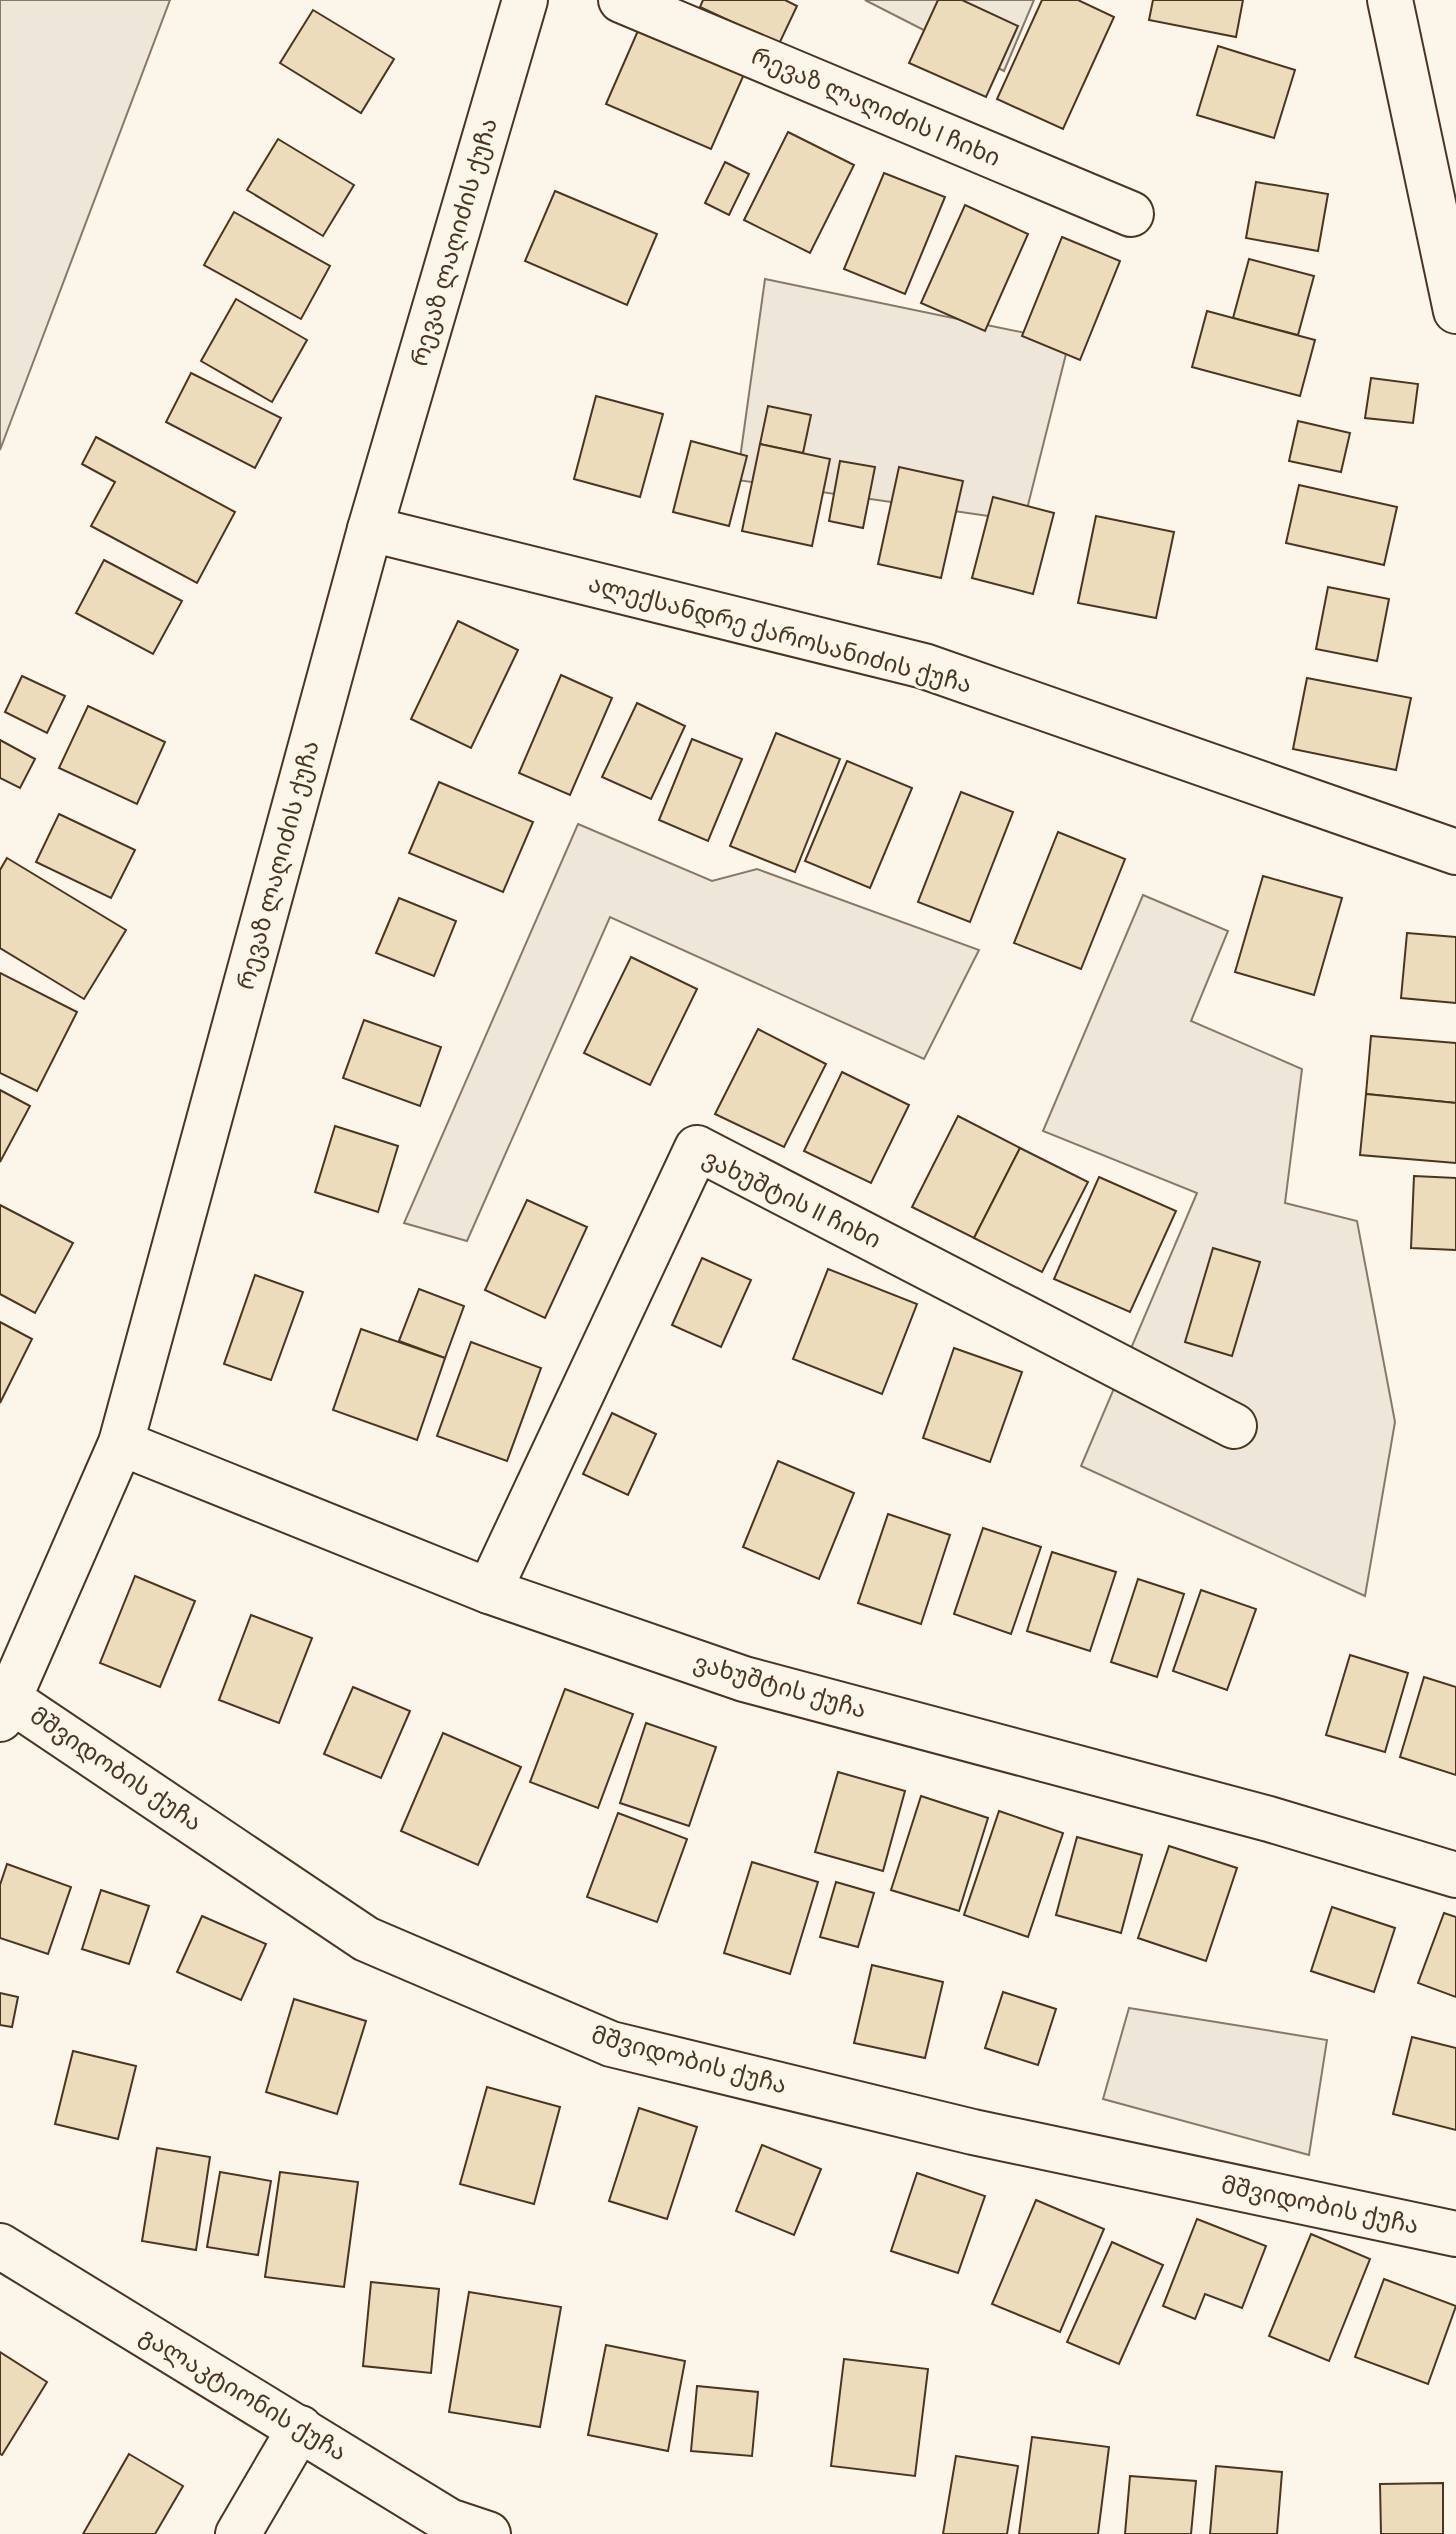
<svg xmlns="http://www.w3.org/2000/svg" width="1456" height="2534" font-family="'Archivo Narrow','Noto Sans Georgian',sans-serif">
<style>
.green{fill:#ede6d9;stroke:#887966;stroke-width:2}
.building{fill:#ecdcbc;stroke:#4a3520;stroke-width:2}
.lines{fill:none;stroke-linecap:round;stroke-linejoin:round}
.minor-casing{stroke:#4a3520;stroke-width:48}
.major-casing{stroke:#4a3520;stroke-width:48}
.minor{stroke:#fbf6e9;stroke-width:44}
.major{stroke:#fbf6e9;stroke-width:44}
.labels{text-anchor:middle;stroke-width:6;stroke-linejoin:round;paint-order:stroke}
.street-label{font-size:24px;fill:#4a3520;stroke:#fbf6e9}
</style>
<rect width="100%" height="100%" fill="#fbf6e9"/>
<g class="green">
<polygon points="0,0 170,0 0,450"/>
<polygon points="865,0 1034,0 1004,71"/>
<polygon points="765,279 1069,342 1024,521 737,480"/>
<polygon points="578,824 712,881 757,869 979,950 924,1059 610,917 467,1241 404,1223"/>
<polygon points="1143,895 1228,931 1191,1021 1302,1069 1285,1203 1357,1221 1395,1422 1365,1596 1081,1466 1197,1193 1043,1131"/>
<polygon points="1129,2008 1327,2040 1309,2155 1103,2099"/>
</g>
<g class="building">
<polygon points="703,0 785,0 797,6 779,44 700,7"/>
<polygon points="938,0 962,0 1018,26 986,97 909,63"/>
<polygon points="1042,0 1078,0 1114,17 1063,129 997,99"/>
<polygon points="1153,0 1243,0 1236,37 1149,20"/>
<polygon points="313,10 394,59 361,113 280,63"/>
<polygon points="640,26 745,72 711,149 606,104"/>
<polygon points="1218,46 1295,70 1274,138 1197,115"/>
<polygon points="788,132 854,165 810,253 744,220"/>
<polygon points="278,139 354,185 323,236 247,190"/>
<polygon points="725,162 749,174 729,215 705,203"/>
<polygon points="884,173 945,197 905,294 844,269"/>
<polygon points="1256,182 1328,194 1318,251 1246,238"/>
<polygon points="555,191 657,234 627,305 525,261"/>
<polygon points="965,205 1028,234 985,331 921,303"/>
<polygon points="234,212 330,266 301,319 204,265"/>
<polygon points="1062,237 1120,261 1080,360 1022,336"/>
<polygon points="1249,259 1314,276 1298,335 1233,318"/>
<polygon points="236,299 307,340 272,402 201,361"/>
<polygon points="1207,311 1315,340 1300,396 1192,367"/>
<polygon points="191,373 281,418 255,468 166,422"/>
<polygon points="1371,378 1418,384 1413,423 1365,418"/>
<polygon points="596,396 663,414 640,497 574,479"/>
<polygon points="768,406 811,415 803,453 760,444"/>
<polygon points="1298,421 1350,433 1341,472 1289,461"/>
<polygon points="96,437 235,512 197,583 91,526 115,482 82,464"/>
<polygon points="691,441 747,456 729,526 673,512"/>
<polygon points="760,444 830,459 812,546 742,531"/>
<polygon points="840,461 875,467 863,528 829,521"/>
<polygon points="899,467 963,481 941,578 878,564"/>
<polygon points="1299,485 1397,507 1384,565 1286,543"/>
<polygon points="993,497 1054,513 1033,594 972,578"/>
<polygon points="1096,516 1174,532 1156,618 1078,603"/>
<polygon points="104,560 182,601 153,654 76,613"/>
<polygon points="1328,587 1389,599 1377,661 1316,649"/>
<polygon points="458,621 518,650 471,748 411,719"/>
<polygon points="561,675 612,698 570,795 519,773"/>
<polygon points="22,676 65,696 47,733 5,712"/>
<polygon points="1307,678 1411,698 1396,770 1293,749"/>
<polygon points="637,703 685,726 651,799 602,777"/>
<polygon points="88,706 165,742 137,804 59,768"/>
<polygon points="776,733 840,759 795,872 730,846"/>
<polygon points="692,739 742,759 708,841 659,820"/>
<polygon points="0,740 35,759 20,788 0,778"/>
<polygon points="847,761 912,788 870,888 805,861"/>
<polygon points="439,782 533,822 503,892 409,853"/>
<polygon points="961,792 1013,812 970,922 918,902"/>
<polygon points="59,814 135,850 111,898 36,862"/>
<polygon points="1058,832 1125,859 1081,969 1014,943"/>
<polygon points="7,858 126,930 84,999 0,948 0,870"/>
<polygon points="1263,876 1342,898 1314,995 1235,972"/>
<polygon points="399,898 456,921 434,976 376,953"/>
<polygon points="1407,933 1456,937 1456,1003 1401,998"/>
<polygon points="631,957 697,989 650,1085 584,1053"/>
<polygon points="0,973 77,1012 37,1091 0,1073"/>
<polygon points="364,1020 441,1047 420,1106 343,1078"/>
<polygon points="758,1029 826,1064 784,1147 715,1114"/>
<polygon points="1371,1036 1456,1043 1456,1103 1366,1094"/>
<polygon points="842,1072 909,1105 871,1183 804,1151"/>
<polygon points="0,1090 30,1106 0,1162"/>
<polygon points="1366,1094 1456,1103 1456,1163 1360,1155"/>
<polygon points="958,1116 1020,1148 974,1238 912,1207"/>
<polygon points="335,1126 398,1146 378,1212 315,1192"/>
<polygon points="1020,1148 1088,1182 1042,1272 974,1238"/>
<polygon points="1414,1176 1456,1178 1456,1250 1411,1248"/>
<polygon points="1099,1177 1176,1211 1130,1312 1054,1279"/>
<polygon points="527,1200 587,1227 545,1318 485,1290"/>
<polygon points="0,1205 73,1243 35,1313 0,1294"/>
<polygon points="1213,1248 1260,1262 1232,1356 1185,1342"/>
<polygon points="702,1258 751,1280 721,1347 672,1325"/>
<polygon points="828,1269 917,1304 882,1394 793,1359"/>
<polygon points="255,1275 303,1292 271,1380 224,1364"/>
<polygon points="419,1289 464,1306 445,1358 399,1341"/>
<polygon points="0,1322 32,1339 0,1403"/>
<polygon points="361,1329 445,1358 417,1440 333,1410"/>
<polygon points="471,1342 541,1368 507,1461 437,1436"/>
<polygon points="954,1348 1022,1372 990,1462 923,1438"/>
<polygon points="612,1413 656,1434 628,1495 583,1474"/>
<polygon points="778,1461 854,1493 819,1579 743,1547"/>
<polygon points="888,1514 950,1535 921,1624 858,1603"/>
<polygon points="983,1528 1041,1547 1011,1634 954,1614"/>
<polygon points="1052,1552 1116,1572 1090,1651 1027,1631"/>
<polygon points="135,1576 195,1601 160,1687 100,1663"/>
<polygon points="1138,1579 1184,1594 1157,1677 1111,1662"/>
<polygon points="1201,1590 1256,1609 1227,1690 1173,1671"/>
<polygon points="251,1615 312,1638 279,1723 219,1700"/>
<polygon points="1350,1655 1408,1673 1385,1752 1326,1735"/>
<polygon points="1424,1677 1456,1687 1456,1775 1400,1757"/>
<polygon points="353,1687 410,1711 381,1778 324,1754"/>
<polygon points="565,1689 633,1714 598,1808 530,1782"/>
<polygon points="646,1723 716,1747 689,1826 620,1803"/>
<polygon points="443,1733 521,1767 478,1865 401,1831"/>
<polygon points="838,1772 905,1791 883,1871 815,1852"/>
<polygon points="921,1796 988,1818 959,1911 891,1890"/>
<polygon points="999,1811 1063,1833 1028,1937 964,1915"/>
<polygon points="618,1813 687,1839 657,1922 587,1897"/>
<polygon points="1077,1837 1142,1855 1121,1933 1056,1915"/>
<polygon points="1169,1846 1237,1868 1206,1961 1138,1938"/>
<polygon points="752,1862 818,1882 790,1974 724,1953"/>
<polygon points="7,1864 71,1887 48,1954 0,1938 0,1885"/>
<polygon points="836,1882 874,1893 858,1947 820,1937"/>
<polygon points="101,1890 149,1906 129,1964 82,1949"/>
<polygon points="1332,1907 1395,1928 1374,1992 1311,1971"/>
<polygon points="1444,1913 1456,1917 1456,1997 1418,1983"/>
<polygon points="202,1916 266,1944 241,2000 177,1972"/>
<polygon points="872,1965 943,1982 925,2058 854,2043"/>
<polygon points="1003,1992 1056,2009 1038,2065 985,2048"/>
<polygon points="0,1993 18,1997 12,2027 0,2025"/>
<polygon points="294,1999 366,2021 337,2114 266,2092"/>
<polygon points="1412,2037 1456,2048 1456,2130 1393,2114"/>
<polygon points="73,2051 136,2066 118,2139 55,2124"/>
<polygon points="487,2087 560,2107 534,2204 460,2184"/>
<polygon points="639,2108 697,2127 667,2219 609,2201"/>
<polygon points="762,2145 821,2169 794,2235 736,2211"/>
<polygon points="157,2148 210,2157 196,2250 142,2241"/>
<polygon points="220,2172 271,2181 258,2255 207,2247"/>
<polygon points="280,2172 358,2182 344,2287 265,2277"/>
<polygon points="917,2173 985,2196 958,2273 891,2251"/>
<polygon points="1036,2200 1104,2229 1060,2332 992,2304"/>
<polygon points="1197,2219 1266,2246 1242,2308 1205,2294 1195,2319 1163,2306"/>
<polygon points="1311,2234 1370,2259 1329,2361 1269,2336"/>
<polygon points="1112,2242 1163,2265 1119,2364 1067,2342"/>
<polygon points="1384,2279 1456,2306 1428,2384 1355,2357"/>
<polygon points="371,2282 439,2289 431,2373 363,2366"/>
<polygon points="469,2292 561,2307 540,2427 449,2412"/>
<polygon points="606,2345 685,2361 668,2451 588,2435"/>
<polygon points="0,2352 47,2382 2,2455 0,2454"/>
<polygon points="844,2359 928,2369 915,2476 831,2466"/>
<polygon points="697,2386 758,2392 752,2456 691,2451"/>
<polygon points="1032,2437 1109,2447 1098,2534 1019,2534"/>
<polygon points="129,2454 183,2486 155,2534 83,2534"/>
<polygon points="956,2456 1018,2466 1007,2534 943,2534"/>
<polygon points="1216,2466 1282,2472 1277,2534 1210,2534"/>
<polygon points="1130,2476 1196,2481 1191,2534 1125,2534"/>
<polygon points="1443,2483 1443,2534 1381,2534 1380,2484"/>
</g>
<g class="lines">
<defs>
<g id="minor">
<polyline points="621,0 1131,214"/>
<polyline points="370,529 924,666 1456,852"/>
<polyline points="121,1443 489,1591 744,1679 1269,1819 1456,1875"/>
<polyline points="489,1591 697,1148 1234,1426"/>
<polyline points="0,1693 366,1939 611,2044 973,2132 1456,2234"/>
<polyline points="0,1719 121,1443 370,529 525,0"/>
<polyline points="0,2246 449,2521 488,2534"/>
<polyline points="238,2534 300,2428"/>
</g>
<polyline id="major" points="1390,0 1456,311"/>
</defs>
<use href="#minor" class="minor-casing"/>
<use href="#major" class="major-casing"/>
<use href="#minor" class="minor"/>
<use href="#major" class="major"/>
</g>
<g class="labels">
<g class="street-label">
<text transform="translate(876 107) rotate(23)" y="8">რევაზ ლაღიძის I ჩიხი</text>
<text transform="translate(454 242) rotate(-74)" y="8">რევაზ ლაღიძის ქუჩა</text>
<text transform="translate(780 634) rotate(15)" y="8">ალექსანდრე ქაროსანიძის ქუჩა</text>
<text transform="translate(278 865) rotate(-75)" y="8">რევაზ ლაღიძის ქუჩა</text>
<text transform="translate(792 1199) rotate(26)" y="8">ვახუშტის II ჩიხი</text>
<text transform="translate(780 1686) rotate(16)" y="8">ვახუშტის ქუჩა</text>
<text transform="translate(116 1769) rotate(34)" y="8">მშვიდობის ქუჩა</text>
<text transform="translate(689 2060) rotate(15)" y="8">მშვიდობის ქუჩა</text>
<text transform="translate(1320 2205) rotate(12)" y="8">მშვიდობის ქუჩა</text>
<text transform="translate(243 2394) rotate(31)" y="8">გალაკტიონის ქუჩა</text>
</g>
</g>
</svg>
